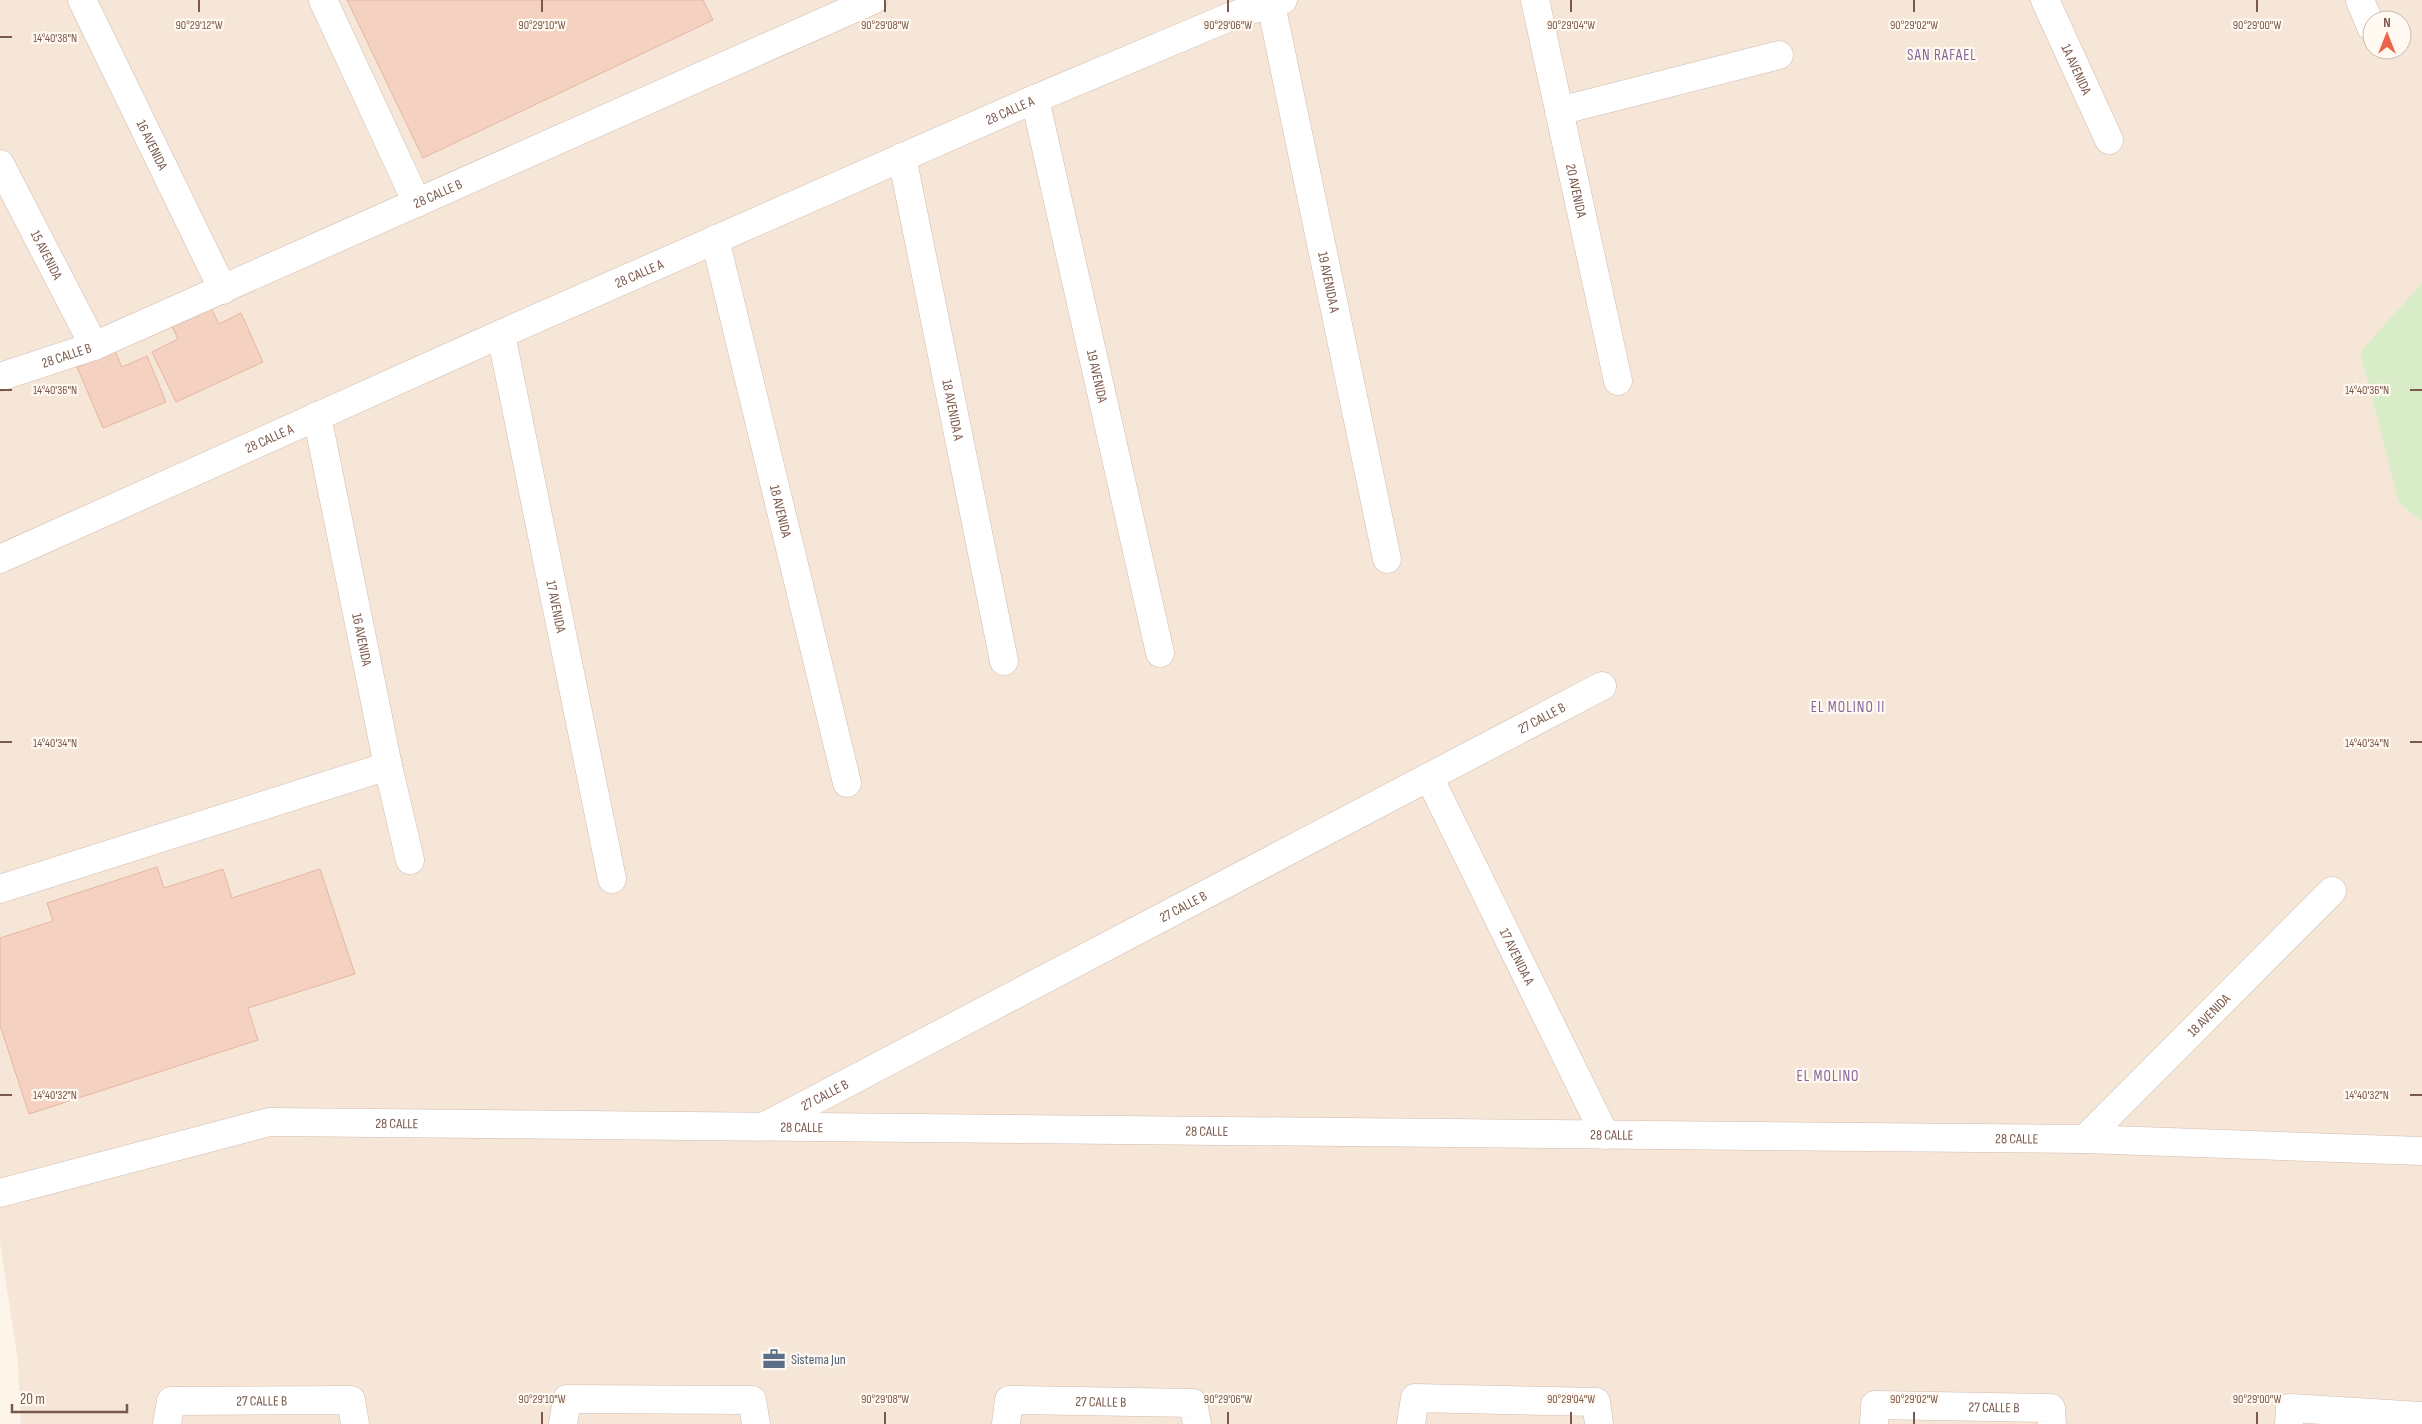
<svg xmlns="http://www.w3.org/2000/svg" width="2422" height="1424" font-family="'Sofia Sans Condensed',sans-serif">
<style>
.residential{fill:#f5e6d8;fill-rule:evenodd}
.green{fill:#d8ecc7}
.building{fill:#f4d1c0;stroke:#e7b6a0}
.lines{fill:none;stroke-linecap:round;stroke-linejoin:round}
.minor-casing{stroke:#d1bbae;stroke-width:29}
.minor{stroke:#fff;stroke-width:28}
.ticks{fill:none;stroke:#7a594b;stroke-width:2}
.labels{text-anchor:middle;stroke-width:4.5;stroke-linejoin:round;paint-order:stroke}
.street-label{font-size:14px;fill:#7a594b;stroke:#fff9f1}
.service-label{font-size:14px;fill:#4e5e75;stroke:#fff9f1;text-anchor:start}
.neighbourhood-label{font-size:15px;letter-spacing:1px;fill:#87679d;stroke:#fff9f1}
.ticks-label{font-size:12px;text-anchor:middle;fill:#7a594b;stroke:#fff9f1;stroke-width:4.5;stroke-linejoin:round;paint-order:stroke}
</style>
<rect width="100%" height="100%" fill="#fdf4ea"/>
<path class="residential" d="M 0,0 L 2422,0 L 2422,283 L 2360,352 L 2399,503 L 2422,522 L 2422,1424 L 21,1424 L 18,1362 L 0,1242 ZM 2372,20 L 2402,20 L 2402,50 L 2372,50 Z"/>
<polygon class="green" points="2422,283 2422,522 2399,503 2360,352"/>
<g class="building">
<polygon points="347,0 703,0 713,20 423,158"/>
<polygon points="210,306 219,324 241,313 263,362 176,402 152,352 178,339 171,324"/>
<polygon points="115,351 122,367 147,356 166,402 103,428 77,367"/>
<polygon points="157,867 164,888 223,869 232,898 320,869 355,974 248,1008 258,1040 29,1114 0,1025 0,938 53,921 47,903"/>
</g>
<g class="lines">
<defs>
<g id="minor">
<path id="s1" d="M 82,0 L 223,290"/>
<polyline points="323,0 417,203"/>
<path id="s2" d="M 1535,0 L 1618,381"/>
<path id="s3" d="M 2045,0 L 2109,140"/>
<polyline points="2360,0 2371,27"/>
<path id="s4" d="M 1271,4 L 1387,559"/>
<path id="s5" d="M 1035,99 L 1160,653"/>
<polyline points="1559,111 1779,55"/>
<path id="s6" d="M 902,157 L 1004,661"/>
<path id="s7" d="M 0,164 L 94,346"/>
<path id="s8" d="M 715,239 L 847,783"/>
<path id="s9" d="M 501,334 L 612,879"/>
<path id="s10" d="M 0,377 L 94,346 L 873,0"/>
<path id="s11" d="M 317,416 L 388,766 L 410,860"/>
<path id="s12" d="M 0,559 L 501,334 L 1035,99 L 1232,16 L 1283,0"/>
<path id="s13" d="M 1429,777 L 1605,1135"/>
<polyline points="0,889 388,766"/>
<path id="s14" d="M 767,1125 L 1602,686"/>
<path id="s15" d="M 2085,1139 L 2332,891"/>
<path id="s16" d="M 0,1193 L 269,1122 L 2085,1139 L 2422,1151"/>
<path id="s17" d="M 167,1424 L 171,1401 L 351,1400 L 355,1424"/>
<polyline points="563,1424 567,1399 752,1400 756,1424"/>
<path id="s18" d="M 1006,1424 L 1009,1400 L 1193,1403 L 1197,1424"/>
<polyline points="1411,1424 1415,1398 1596,1402 1599,1424"/>
<path id="s19" d="M 1874,1424 L 1875,1405 L 2051,1408 L 2052,1424"/>
<polyline points="2289,1424 2290,1408 2422,1416"/>
</g>
</defs>
<use href="#minor" class="minor-casing"/>
<use href="#minor" class="minor"/>
</g>
<path class="ticks" d="M 199,0 L 199,12M 542,0 L 542,12M 885,0 L 885,12M 1228,0 L 1228,12M 1571,0 L 1571,12M 1914,0 L 1914,12M 2257,0 L 2257,12M 0,37 L 12,37M 0,390 L 12,390M 2410,390 L 2422,390M 0,742 L 12,742M 2410,742 L 2422,742M 0,1095 L 12,1095M 2410,1095 L 2422,1095M 542,1412 L 542,1424M 885,1412 L 885,1424M 1228,1412 L 1228,1424M 1571,1412 L 1571,1424M 1914,1412 L 1914,1424M 2257,1412 L 2257,1424"/>
<defs>
<symbol id="office-bare" viewBox="-9 -9 18 18"><path d="M-6-3h4V-5.5h4V-3h4V5H-6ZM-1-4.5V-3h2v-1.5ZM-6 0V1H6V0Z" fill="#5c6f8a" stroke="#fff9f1" stroke-width="2.5" paint-order="stroke"/></symbol>
</defs>
<g fill-rule="evenodd">
<use href="#office-bare" x="758" y="1343" width="32" height="32"/>
</g>
<g class="labels">
<g class="street-label">
<text dy="5" stroke="none"><textPath href="#s3" startOffset="76">1A AVENIDA</textPath></text>
<text dy="5" stroke="none"><textPath href="#s12" startOffset="1105">28 CALLE A</textPath></text>
<text dy="5" stroke="none"><textPath href="#s1" startOffset="161">16 AVENIDA</textPath></text>
<text dy="5" stroke="none"><textPath href="#s2" startOffset="195">20 AVENIDA</textPath></text>
<text dy="5" stroke="none"><textPath href="#s10" startOffset="475">28 CALLE B</textPath></text>
<text dy="5" stroke="none"><textPath href="#s7" startOffset="102">15 AVENIDA</textPath></text>
<text dy="5" stroke="none"><textPath href="#s12" startOffset="700">28 CALLE A</textPath></text>
<text dy="5" stroke="none"><textPath href="#s4" startOffset="284">19 AVENIDA A</textPath></text>
<text dy="5" stroke="none"><textPath href="#s10" startOffset="70">28 CALLE B</textPath></text>
<text dy="5" stroke="none"><textPath href="#s5" startOffset="284">19 AVENIDA</textPath></text>
<text dy="5" stroke="none"><textPath href="#s6" startOffset="258">18 AVENIDA A</textPath></text>
<text dy="5" stroke="none"><textPath href="#s12" startOffset="295">28 CALLE A</textPath></text>
<text dy="5" stroke="none"><textPath href="#s8" startOffset="280">18 AVENIDA</textPath></text>
<text dy="5" stroke="none"><textPath href="#s9" startOffset="278">17 AVENIDA</textPath></text>
<text dy="5" stroke="none"><textPath href="#s11" startOffset="228">16 AVENIDA</textPath></text>
<text dy="5" stroke="none"><textPath href="#s14" startOffset="875">27 CALLE B</textPath></text>
<text dy="5" stroke="none"><textPath href="#s14" startOffset="470">27 CALLE B</textPath></text>
<text dy="5" stroke="none"><textPath href="#s13" startOffset="200">17 AVENIDA A</textPath></text>
<text dy="5" stroke="none"><textPath href="#s15" startOffset="175">18 AVENIDA</textPath></text>
<text dy="5" stroke="none"><textPath href="#s14" startOffset="65">27 CALLE B</textPath></text>
<text dy="5" stroke="none"><textPath href="#s16" startOffset="406">28 CALLE</textPath></text>
<text dy="5" stroke="none"><textPath href="#s16" startOffset="811">28 CALLE</textPath></text>
<text dy="5" stroke="none"><textPath href="#s16" startOffset="1216">28 CALLE</textPath></text>
<text dy="5" stroke="none"><textPath href="#s16" startOffset="1621">28 CALLE</textPath></text>
<text dy="5" stroke="none"><textPath href="#s16" startOffset="2026">28 CALLE</textPath></text>
<text dy="5" stroke="none"><textPath href="#s17" startOffset="114">27 CALLE B</textPath></text>
<text dy="5" stroke="none"><textPath href="#s18" startOffset="116">27 CALLE B</textPath></text>
<text dy="5" stroke="none"><textPath href="#s19" startOffset="138">27 CALLE B</textPath></text>
</g>
<g class="service-label">
<text x="791" y="1364">Sistema Jun</text>
</g>
<g class="neighbourhood-label">
<text x="1942" y="60">SAN RAFAEL</text>
<text x="1848" y="712">EL MOLINO II</text>
<text x="1828" y="1081">EL MOLINO</text>
</g>
</g>
<g class="ticks-label">
<text x="199" y="29">90°29'12"W</text>
<text x="542" y="29">90°29'10"W</text>
<text x="885" y="29">90°29'08"W</text>
<text x="1228" y="29">90°29'06"W</text>
<text x="1571" y="29">90°29'04"W</text>
<text x="1914" y="29">90°29'02"W</text>
<text x="2257" y="29">90°29'00"W</text>
<text x="55" y="42">14°40'38"N</text>
<text x="55" y="394">14°40'36"N</text>
<text x="2367" y="394">14°40'36"N</text>
<text x="55" y="747">14°40'34"N</text>
<text x="2367" y="747">14°40'34"N</text>
<text x="55" y="1099">14°40'32"N</text>
<text x="2367" y="1099">14°40'32"N</text>
<text x="542" y="1403">90°29'10"W</text>
<text x="885" y="1403">90°29'08"W</text>
<text x="1228" y="1403">90°29'06"W</text>
<text x="1571" y="1403">90°29'04"W</text>
<text x="1914" y="1403">90°29'02"W</text>
<text x="2257" y="1403">90°29'00"W</text>
</g>
<g transform="translate(2387 35)"><circle r="24" fill="#fff9f1" stroke="#cab9af"/>
<path d="M0-4L9 19L0 12L-9 19Z" fill="#eb644b"/>
<text y="-8" font-size="14" font-weight="bold" text-anchor="middle" fill="#7a594b">N</text>
</g>
<path d="M12 1404v8h115v-8" fill="none" stroke="#7a594b" stroke-width="2.5"/>
<text x="20" y="1404" font-size="15" fill="#7a594b" stroke="#fff9f1" stroke-width="4" paint-order="stroke">20 m</text>
</svg>
